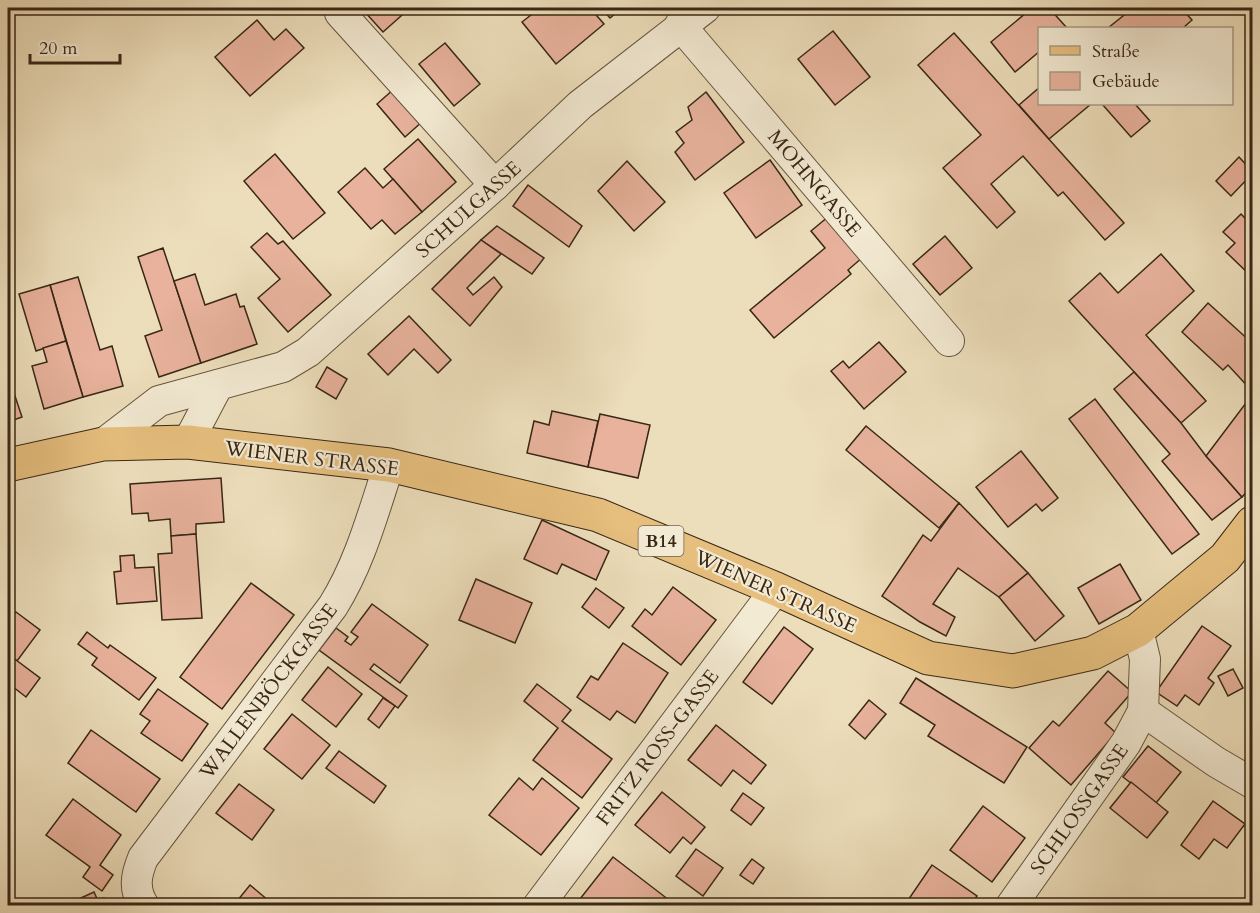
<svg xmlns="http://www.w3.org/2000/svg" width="1260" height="913" font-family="Cardo,serif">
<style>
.building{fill:#e8b29c;stroke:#382716;stroke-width:1.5}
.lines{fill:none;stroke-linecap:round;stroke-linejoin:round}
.minor-casing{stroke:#65553f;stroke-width:32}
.major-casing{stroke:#382716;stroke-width:35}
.minor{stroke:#f3ead3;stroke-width:30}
.major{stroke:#e6bf7e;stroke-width:33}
.labels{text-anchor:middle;stroke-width:4.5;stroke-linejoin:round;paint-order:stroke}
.shield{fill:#f3ead3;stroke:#70624f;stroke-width:1.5}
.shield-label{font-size:18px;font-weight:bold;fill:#382716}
.street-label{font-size:20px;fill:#382716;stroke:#f3ead3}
</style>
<rect width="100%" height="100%" fill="#eddebb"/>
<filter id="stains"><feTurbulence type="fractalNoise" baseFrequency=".00333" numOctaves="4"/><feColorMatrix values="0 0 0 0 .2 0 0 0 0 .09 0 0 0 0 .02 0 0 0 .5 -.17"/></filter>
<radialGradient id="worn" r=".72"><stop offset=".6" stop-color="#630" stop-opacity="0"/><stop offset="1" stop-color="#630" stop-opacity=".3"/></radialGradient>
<g class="building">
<polygon points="367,8 410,8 383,32 364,11"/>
<polygon points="540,8 590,8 604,24 556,64 522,22"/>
<polygon points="601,8 622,8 610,18"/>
<polygon points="1032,8 1049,8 1067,28 1040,28 1040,51 1015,72 991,42"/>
<polygon points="1133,8 1181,8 1192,20 1183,28 1108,28"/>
<polygon points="257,20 274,40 286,29 304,48 250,96 215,57"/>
<polygon points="833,31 870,77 835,105 798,59"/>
<polygon points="954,33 1124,223 1105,240 1063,192 1058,196 1023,156 991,184 1015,212 997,228 943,168 981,135 918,65"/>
<polygon points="445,43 480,84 454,106 419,64"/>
<polygon points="1040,87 1040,104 1091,104 1049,139 1019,105"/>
<polygon points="395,88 423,121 405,137 377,104"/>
<polygon points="706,92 744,142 695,180 675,152 684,143 676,132 692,120 688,107"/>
<polygon points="1102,104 1135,104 1150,121 1131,137"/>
<polygon points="418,139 456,182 422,212 384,169"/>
<polygon points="275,154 325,213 293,239 244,181"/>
<polygon points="1239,157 1252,171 1252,174 1231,196 1216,181"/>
<polygon points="770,160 802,205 756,238 724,193"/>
<polygon points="627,161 665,202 634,231 598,191"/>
<polygon points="365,168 383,188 393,179 422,212 395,234 382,220 371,229 338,192"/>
<polygon points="528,185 582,226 569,247 513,206"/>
<polygon points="1241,214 1252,225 1252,277 1226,252 1235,243 1223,232"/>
<polygon points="829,216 863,257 848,270 851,274 774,338 750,310 825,248 811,231"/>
<polygon points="497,226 544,258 532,274 481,240"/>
<polygon points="267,233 278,244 283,241 331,295 288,332 258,298 280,279 251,247"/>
<polygon points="945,236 972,268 940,295 913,264"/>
<polygon points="481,240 501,254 467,288 473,295 494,277 502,287 470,326 432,289"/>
<polygon points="163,248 201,363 159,377 145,336 162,330 138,257"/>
<polygon points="1161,254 1194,291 1146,335 1206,401 1181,423 1069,301 1100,273 1118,293"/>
<polygon points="195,274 205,305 236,294 240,307 244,306 257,344 201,363 174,281"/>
<polygon points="78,277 100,350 112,346 123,386 83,397 50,285"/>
<polygon points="50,285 66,341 36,351 19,294"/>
<polygon points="1208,303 1252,343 1252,391 1228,365 1223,370 1182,332"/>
<polygon points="409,316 451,360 438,373 414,349 388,375 368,354"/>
<polygon points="66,341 83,397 44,409 32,366 47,362 43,348"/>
<polygon points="879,342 906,372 864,409 831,371 843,361 849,368"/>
<polygon points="327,367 347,379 336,399 316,387"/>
<polygon points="1134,372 1181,423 1206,456 1242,497 1212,520 1162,461 1170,454 1114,389"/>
<polygon points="13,390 22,417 8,422 8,392"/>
<polygon points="1252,395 1252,486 1242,497 1206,456"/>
<polygon points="1095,399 1199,534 1172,554 1069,419"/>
<polygon points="552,411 598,421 588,467 527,453 534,421 549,425"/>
<polygon points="600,414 650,425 638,478 588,467"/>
<polygon points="866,426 959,503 939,528 846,450"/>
<polygon points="1021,451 1058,498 1042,511 1036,504 1008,527 976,487"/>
<polygon points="221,478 224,522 196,524 196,534 171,536 170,519 149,521 148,513 132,514 130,484"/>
<polygon points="959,503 1028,573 999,597 958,568 933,604 955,617 946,636 920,622 882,596 923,535 931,541"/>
<polygon points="542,520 609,551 596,580 562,564 557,574 524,559"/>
<polygon points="196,534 202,618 162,620 158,554 172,553 171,536"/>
<polygon points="134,555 135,568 154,567 157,601 117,604 114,572 121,571 120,556"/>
<polygon points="1120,564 1141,600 1099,624 1078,588"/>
<polygon points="1028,573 1064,616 1035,641 999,597"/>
<polygon points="476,579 532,603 515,643 459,620"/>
<polygon points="251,583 294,615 222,709 180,677"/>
<polygon points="673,587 716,620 681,665 632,626 645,609 652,615"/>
<polygon points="596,588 624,608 609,628 582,607"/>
<polygon points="372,604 428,645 400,683 374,664 370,669 407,696 398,708 319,650 336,628 348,637 345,641 351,645 358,637 351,632"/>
<polygon points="16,612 40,630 17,661 8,654 8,619"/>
<polygon points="1202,626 1231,646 1208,678 1214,683 1199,705 1185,695 1177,706 1156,692"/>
<polygon points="784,627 813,649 772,704 743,682"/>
<polygon points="87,632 108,648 110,645 156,678 139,700 92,665 97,658 78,644"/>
<polygon points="623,643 668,673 635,723 617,711 610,720 577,697 591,676 598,680"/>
<polygon points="8,654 40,678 26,697 8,683"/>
<polygon points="328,667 362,694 336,727 302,700"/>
<polygon points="1233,669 1243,688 1228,696 1218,676"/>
<polygon points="1108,671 1132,692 1105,723 1116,733 1071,785 1029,748 1053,721 1059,726"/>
<polygon points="916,678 1027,747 1004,783 928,736 935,725 900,703"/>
<polygon points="537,684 571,710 562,721 612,759 582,798 533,760 558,728 524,701"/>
<polygon points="158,689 208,724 182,761 141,733 150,721 140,714"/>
<polygon points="383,698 395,706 379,728 368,719"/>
<polygon points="869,700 886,714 865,739 849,725"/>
<polygon points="292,714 330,745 302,779 264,749"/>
<polygon points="716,725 766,765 751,784 733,770 721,786 688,760"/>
<polygon points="91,730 160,779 136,812 68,763"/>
<polygon points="1148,746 1181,772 1156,803 1123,777"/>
<polygon points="339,751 386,786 374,803 326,768"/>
<polygon points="519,778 533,790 542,778 579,808 541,855 489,815"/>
<polygon points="1131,782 1168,812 1147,838 1110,808"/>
<polygon points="239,784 274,810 252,840 216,813"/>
<polygon points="662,792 705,827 691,844 683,837 670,853 635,825"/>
<polygon points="743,793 764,808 751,825 731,810"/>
<polygon points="73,799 121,835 100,865 113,875 102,891 83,877 90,867 46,835"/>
<polygon points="1213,801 1245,824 1227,848 1214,839 1199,859 1181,845"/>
<polygon points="983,806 1025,838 992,882 950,850"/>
<polygon points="696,849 723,868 703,896 676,876"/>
<polygon points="613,857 669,900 664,906 576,904"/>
<polygon points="752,859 764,868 753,884 740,875"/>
<polygon points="932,865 977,896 970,906 904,906"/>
<polygon points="250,885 275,906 233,906"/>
<polygon points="94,892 98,901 104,898 107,906 71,906 70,903"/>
</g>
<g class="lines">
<defs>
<g id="minor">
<polyline points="340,13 495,185"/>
<polyline points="680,25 949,341"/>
<polyline points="188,442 218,385"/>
<polyline points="103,444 159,401 283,367 308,352 495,185 580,105 705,8"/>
<polyline points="1143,711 1216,762 1252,783"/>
<path d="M 144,906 C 133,889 136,875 143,858 L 333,606 C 360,563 373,513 389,465"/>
<polyline points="538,906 776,589"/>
<polyline points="1011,906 1126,743 1143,711 1145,659 1138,630"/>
</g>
<polyline id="major" points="8,465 103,444 188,442 389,465 598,515 776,589 928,658 1013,671 1093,653 1138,630 1225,558 1252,523"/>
</defs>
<use href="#minor" class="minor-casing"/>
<use href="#major" class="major-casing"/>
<use href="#minor" class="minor"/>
<use href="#major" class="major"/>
</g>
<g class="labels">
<rect class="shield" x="638.5" y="526" width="45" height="30" rx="4.5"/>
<g class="shield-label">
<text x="661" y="547">B14</text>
</g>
<g class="street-label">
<text transform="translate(815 183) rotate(50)" y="7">MOHNGASSE</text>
<text transform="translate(468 209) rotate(-42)" y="7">SCHULGASSE</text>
<text transform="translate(312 458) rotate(7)" y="7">WIENER STRASSE</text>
<text transform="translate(776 591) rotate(24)" y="7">WIENER STRASSE</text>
<text transform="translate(268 691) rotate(-53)" y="7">WALLENBÖCKGASSE</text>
<text transform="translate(657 747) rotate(-53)" y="7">FRITZ ROSS-GASSE</text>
<text transform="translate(1079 809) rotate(-55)" y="7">SCHLOSSGASSE</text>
</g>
</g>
<rect width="1260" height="913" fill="none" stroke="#eddebb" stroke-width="30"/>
<rect x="9" y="9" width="1242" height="895" fill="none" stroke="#382716" stroke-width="3"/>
<rect x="15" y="15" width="1230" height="883" fill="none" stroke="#382716" stroke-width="1.5"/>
<rect x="1038" y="27" width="195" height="78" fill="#f3ead3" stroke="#a89c87" stroke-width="1.5"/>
<rect x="1050" y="46" width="30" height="9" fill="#e6bf7e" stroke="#a89c87" stroke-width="1.5"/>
<text x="1092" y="57" font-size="18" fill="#382716">Straße</text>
<rect x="1050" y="72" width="30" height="18" fill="#e8b29c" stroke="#a89c87" stroke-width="1.5"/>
<text x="1092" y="87" font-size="18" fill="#382716">Gebäude</text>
<path d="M30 54v9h90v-9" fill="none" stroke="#382716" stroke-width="3"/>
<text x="39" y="54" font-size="18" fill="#382716" stroke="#f3ead3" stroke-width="4.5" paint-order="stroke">20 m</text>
<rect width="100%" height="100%" filter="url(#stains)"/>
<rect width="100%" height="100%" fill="url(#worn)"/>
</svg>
